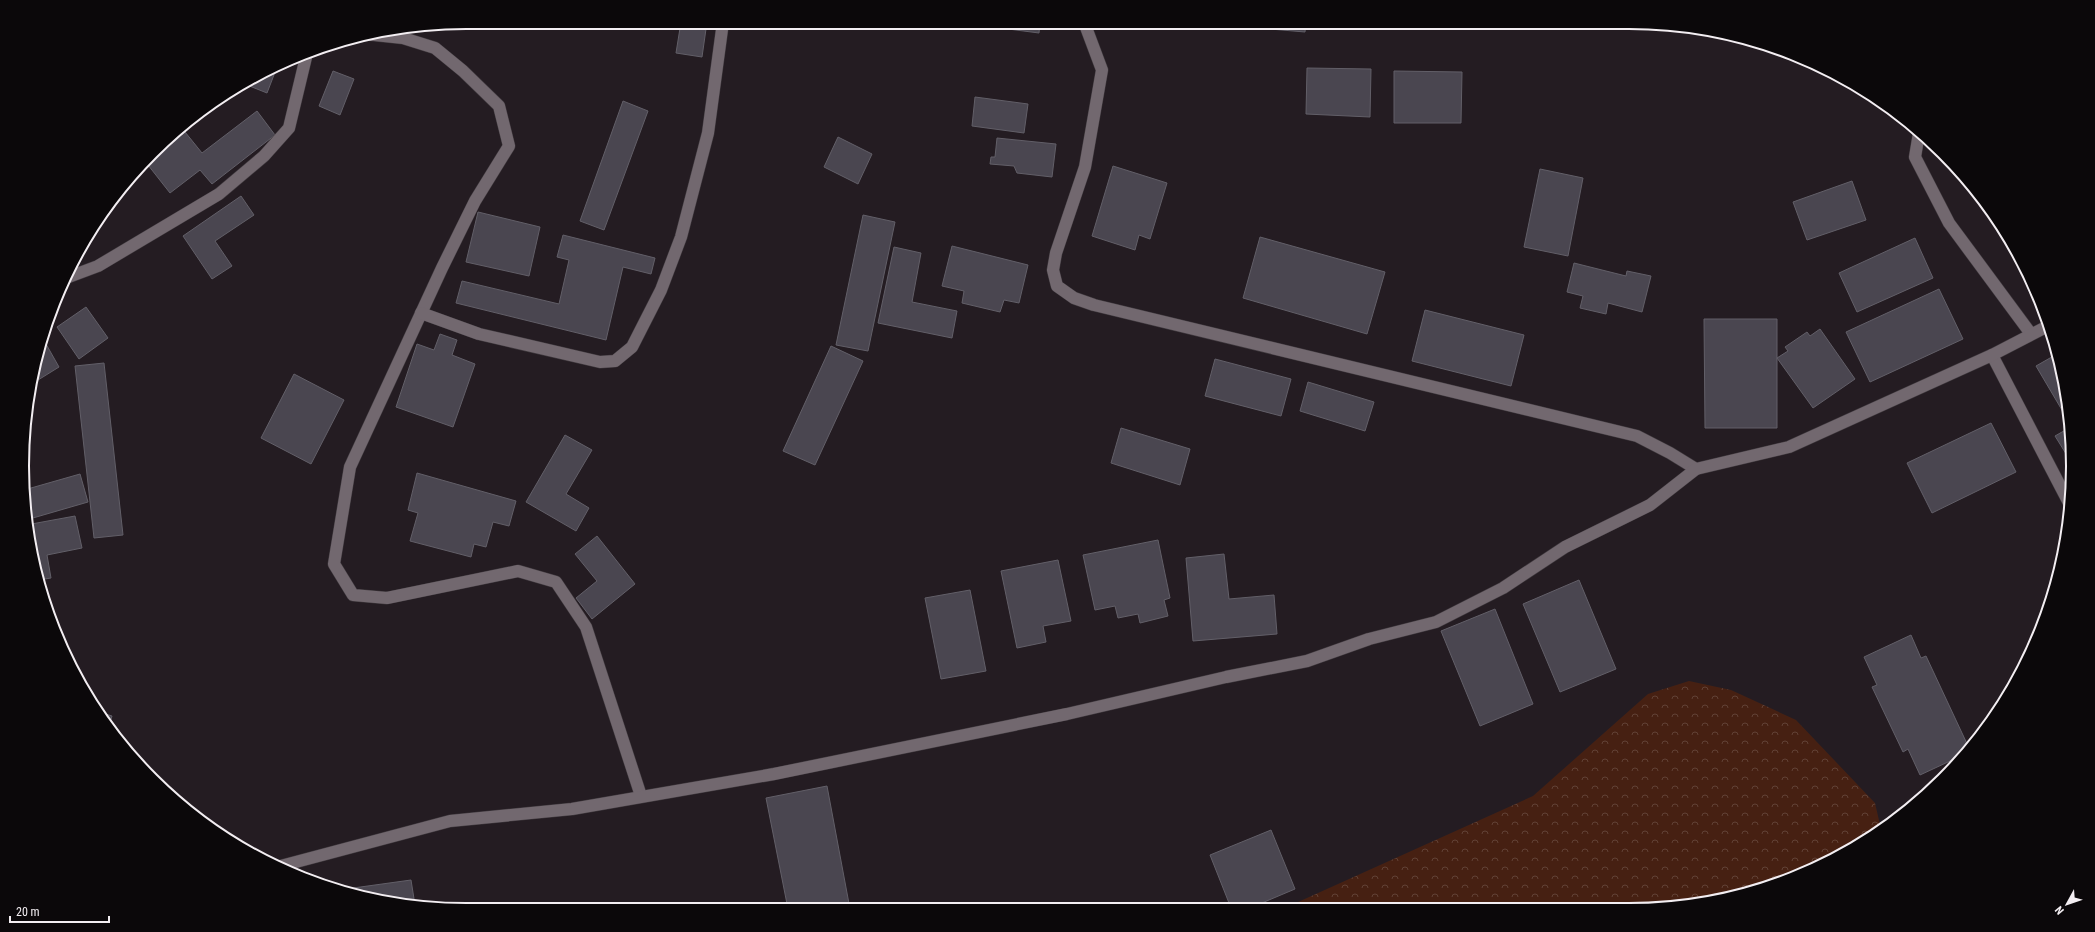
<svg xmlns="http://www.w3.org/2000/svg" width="2095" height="932" font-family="'Roboto Condensed',sans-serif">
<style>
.forest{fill:url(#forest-crowns)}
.building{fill:#4a4650;stroke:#625f68}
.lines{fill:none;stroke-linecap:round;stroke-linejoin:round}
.minor-casing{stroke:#403a3f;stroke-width:13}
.minor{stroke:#72686f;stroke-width:12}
.rim{fill:none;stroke:#f3eef2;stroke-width:2}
</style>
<defs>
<pattern id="forest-crowns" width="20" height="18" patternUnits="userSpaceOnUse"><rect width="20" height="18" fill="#462012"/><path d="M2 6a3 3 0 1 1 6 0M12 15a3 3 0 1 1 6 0" fill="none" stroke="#614135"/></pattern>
</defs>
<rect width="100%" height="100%" fill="#241c22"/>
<polygon class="forest" points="1689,681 1731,690 1796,720 1875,803 1881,829 1799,876 1687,906 1287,907 1533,796 1648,694"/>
<g class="building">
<polygon points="681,22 707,22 702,57 676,53"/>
<polygon points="977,22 1040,22 1039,33 977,25"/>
<polygon points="1259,22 1306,22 1305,32 1258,28"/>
<polygon points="277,67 267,93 242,83 244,82"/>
<polygon points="1307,68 1371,69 1370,117 1306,114"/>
<polygon points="333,71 354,79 340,115 319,106"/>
<polygon points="1394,71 1462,72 1461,123 1394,123"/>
<polygon points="975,97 1028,104 1024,133 972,126"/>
<polygon points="623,101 648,111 604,230 580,221"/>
<polygon points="257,111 275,135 212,184 200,170 170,193 148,165 125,183 132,173 181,127 202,153"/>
<polygon points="838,137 872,154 858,184 824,167"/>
<polygon points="997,138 1056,144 1052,177 1017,173 1014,166 990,164 991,157 995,157"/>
<polygon points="1113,166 1167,183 1150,239 1139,235 1135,250 1092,236"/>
<polygon points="1540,169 1583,178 1568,256 1524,247"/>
<polygon points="1852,181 1866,220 1807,240 1793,202"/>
<polygon points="241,196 254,215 215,241 232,266 212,279 183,236"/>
<polygon points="478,212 540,227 529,276 466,262"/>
<polygon points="863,215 895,222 868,351 836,345"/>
<polygon points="563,235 655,258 651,274 623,267 606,340 456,303 462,281 559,304 569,260 557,257"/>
<polygon points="1260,237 1385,272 1367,334 1243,298"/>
<polygon points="1915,238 1933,278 1857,312 1839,273"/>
<polygon points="952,246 1028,265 1019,303 1004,300 1000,312 962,303 964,291 942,286"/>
<polygon points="894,247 921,253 912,302 957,311 952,338 878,323"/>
<polygon points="1574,263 1626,276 1627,271 1651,276 1642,312 1608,303 1606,314 1580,308 1583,296 1567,292"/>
<polygon points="1939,289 1963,339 1870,382 1846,332"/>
<polygon points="86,307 108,338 79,359 57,327"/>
<polygon points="1425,310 1524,335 1511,386 1412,361"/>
<polygon points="1704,319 1777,319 1777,428 1705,428"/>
<polygon points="1820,329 1855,379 1813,408 1777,358 1788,351 1785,347 1807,332 1810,336"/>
<polygon points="440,334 457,340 452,355 475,364 453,427 396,407 417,344 434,350"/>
<polygon points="46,344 59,367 30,385 39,348"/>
<polygon points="831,346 863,361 815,465 783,451"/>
<polygon points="2057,354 2064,379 2069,422 2036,366"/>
<polygon points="1215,359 1291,379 1281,416 1205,396"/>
<polygon points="104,363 123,535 94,538 75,366"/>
<polygon points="294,374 344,400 311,464 261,438"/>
<polygon points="1308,382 1374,402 1365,431 1300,411"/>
<polygon points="1991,423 2016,472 1932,513 1907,463"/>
<polygon points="1121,428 1190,449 1180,485 1111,463"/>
<polygon points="2069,428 2072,455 2068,457 2055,436"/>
<polygon points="565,435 592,450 566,494 589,508 576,531 526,502"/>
<polygon points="417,473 516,501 509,526 493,522 486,547 474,544 471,557 410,541 418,513 408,510"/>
<polygon points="80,474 88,502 26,520 24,490"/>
<polygon points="75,516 82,548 47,555 51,578 39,580 26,525"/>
<polygon points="597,536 635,584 592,619 576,598 597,581 575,554"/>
<polygon points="1158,540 1170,598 1164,600 1168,616 1140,623 1138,614 1118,618 1115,606 1095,610 1083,555"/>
<polygon points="1224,554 1229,599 1274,595 1277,634 1193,641 1186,558"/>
<polygon points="1058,560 1071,621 1043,626 1046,642 1017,648 1001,571"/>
<polygon points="1579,580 1616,669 1560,692 1523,604"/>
<polygon points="970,590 986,671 941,679 925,598"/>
<polygon points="1495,609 1533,704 1480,726 1441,631"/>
<polygon points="1911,635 1921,658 1926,656 1969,748 1963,755 1920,775 1908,749 1903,752 1872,687 1877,685 1864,657"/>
<polygon points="99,712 112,716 109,726"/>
<polygon points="827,786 850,909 788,909 766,798"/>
<polygon points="1271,830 1295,889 1250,908 1231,908 1210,855"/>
<polygon points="411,880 415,905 379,901 346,891 346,889"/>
</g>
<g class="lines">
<defs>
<g id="minor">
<polyline points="1084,22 1102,70 1085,167 1056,253 1053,270 1057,286 1074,298 1094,305 1637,436 1670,453 1696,469"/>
<polyline points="365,34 403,38 435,48 463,71 499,106 509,146 475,201 442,268 350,467 334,564 353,595 387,598 518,571 556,582 586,627 641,796"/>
<polyline points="1919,133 1915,157 1949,223 2031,334"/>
<polyline points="66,278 98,266 219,194 264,156 289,128 307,53"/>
<polyline points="421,313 479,334 600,362 615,361 632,347 661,290 681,237 708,133 723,22"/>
<polyline points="1992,355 2069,503"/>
<polyline points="277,867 450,821 572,809 774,774 1067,714 1226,677 1307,661 1369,639 1436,622 1503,588 1565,547 1650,505 1696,469 1789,447 1992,355 2048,326"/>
</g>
</defs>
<use href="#minor" class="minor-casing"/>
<use href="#minor" class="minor"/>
</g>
<path d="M0 0H2095V932H0ZM466 29H1629A437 437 0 0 1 2066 466V466A437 437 0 0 1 1629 903H466A437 437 0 0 1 29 466V466A437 437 0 0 1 466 29Z" fill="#0b080a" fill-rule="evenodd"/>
<path class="rim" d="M466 29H1629A437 437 0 0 1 2066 466V466A437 437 0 0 1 1629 903H466A437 437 0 0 1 29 466V466A437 437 0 0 1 466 29Z"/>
<g transform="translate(2067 904) rotate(230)" stroke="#0b080a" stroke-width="3" paint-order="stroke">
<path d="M0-3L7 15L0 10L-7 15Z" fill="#f3eef2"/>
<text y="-6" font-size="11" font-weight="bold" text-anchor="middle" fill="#f3eef2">N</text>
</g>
<path d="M10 916v6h99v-6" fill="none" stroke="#f3eef2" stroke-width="2"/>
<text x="16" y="916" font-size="12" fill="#f3eef2" stroke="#0b080a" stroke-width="3" paint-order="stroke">20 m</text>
</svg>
